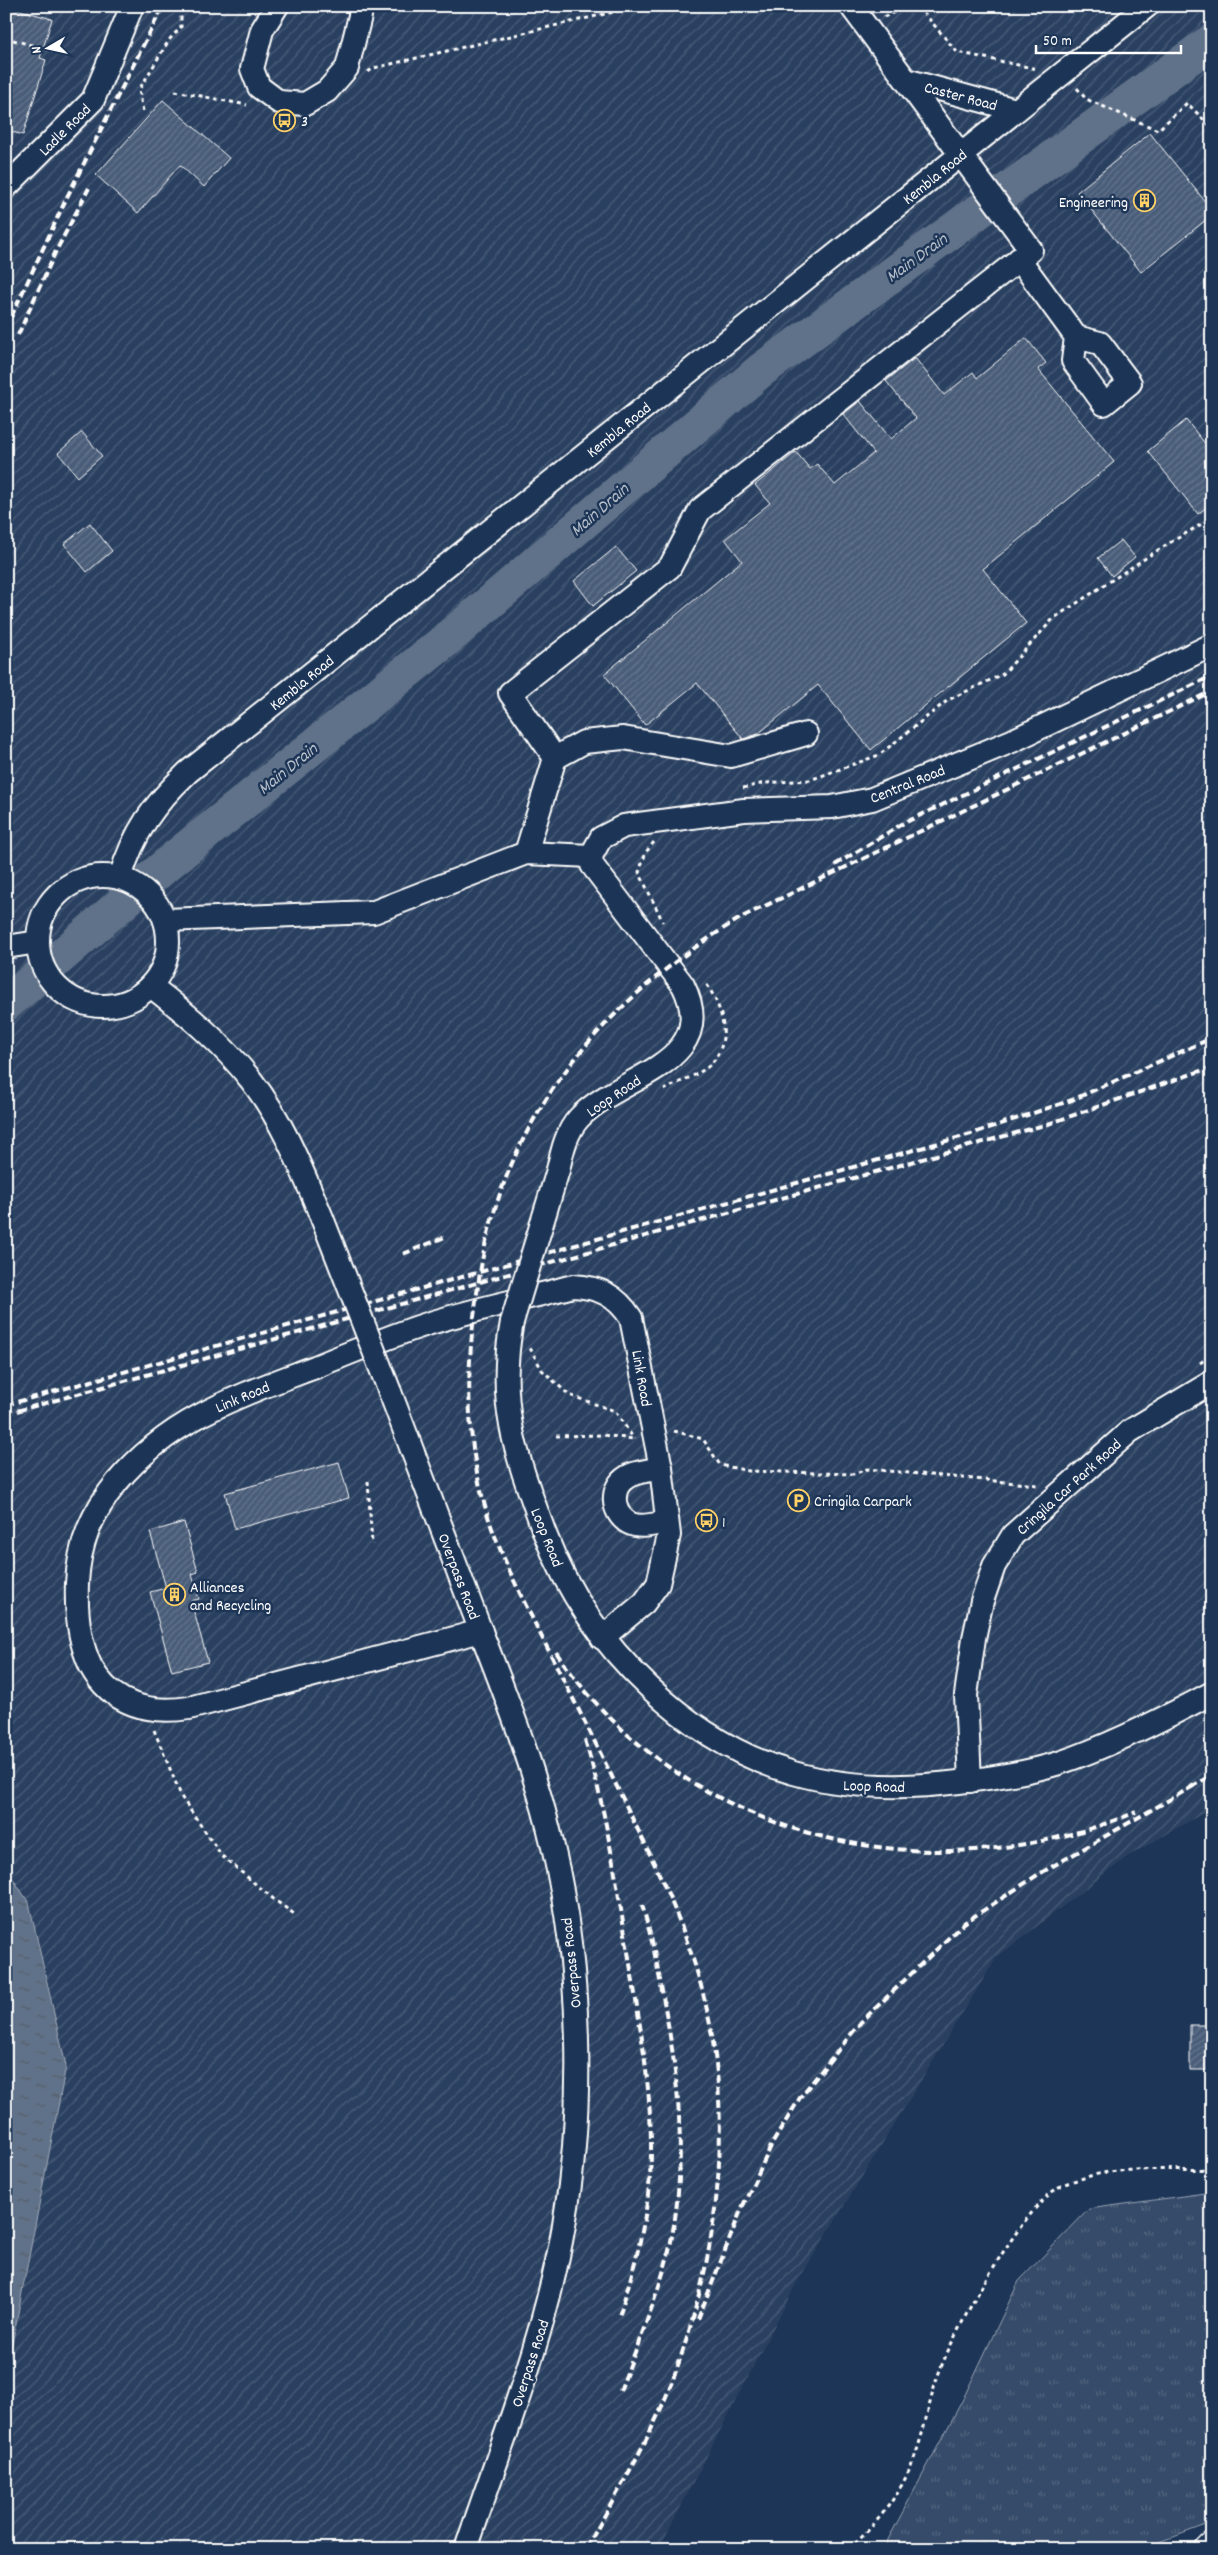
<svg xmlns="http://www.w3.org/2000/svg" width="1218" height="2555" viewBox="0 0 1218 2555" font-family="Dekko,sans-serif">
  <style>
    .industrial { fill: url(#industrial-furrows) }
    .grass { fill: url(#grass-tufts); stroke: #9aa5b4 }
    .water { fill: url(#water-ripples); stroke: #a0aab8 }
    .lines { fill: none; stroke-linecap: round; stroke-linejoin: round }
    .river { stroke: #617289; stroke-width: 35 }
    .building { fill: url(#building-hatch); stroke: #fff }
    .minor-casing { stroke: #fff; stroke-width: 26 }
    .major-casing { stroke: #fff; stroke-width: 31 }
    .path { stroke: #fff; stroke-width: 3; stroke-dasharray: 4 4; stroke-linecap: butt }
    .minor { stroke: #1d3557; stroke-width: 22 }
    .major { stroke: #1d3557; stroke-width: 28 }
    .rail { stroke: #fff; stroke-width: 4; stroke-dasharray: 8 4; stroke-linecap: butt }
    .minor-bridge-casing { stroke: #fff; stroke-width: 26; stroke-linecap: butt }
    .minor-bridge { stroke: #1d3557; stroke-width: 22 }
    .labels { text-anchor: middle; stroke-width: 5; stroke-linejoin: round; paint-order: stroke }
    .street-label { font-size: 16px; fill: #fff; stroke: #1d3557 }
    .poi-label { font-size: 16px; fill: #fff; stroke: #1d3557; text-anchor: start }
    .water-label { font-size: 18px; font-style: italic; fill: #b8c0ca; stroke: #1d3557 }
  </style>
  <defs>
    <pattern id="industrial-furrows" width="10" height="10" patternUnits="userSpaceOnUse" patternTransform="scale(1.25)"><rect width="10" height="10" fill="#2a4161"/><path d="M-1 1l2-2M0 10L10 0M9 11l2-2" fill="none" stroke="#4a5e79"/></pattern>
    <pattern id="grass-tufts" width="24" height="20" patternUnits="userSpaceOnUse" patternTransform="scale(1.25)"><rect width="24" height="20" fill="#364b69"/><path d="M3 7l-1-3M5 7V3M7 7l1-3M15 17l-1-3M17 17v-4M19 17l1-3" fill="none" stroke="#546680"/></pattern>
    <pattern id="water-ripples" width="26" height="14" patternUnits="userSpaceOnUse" patternTransform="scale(1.25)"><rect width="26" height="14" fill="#617289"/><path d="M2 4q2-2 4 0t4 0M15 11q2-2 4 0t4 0" fill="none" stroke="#555d67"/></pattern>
    <pattern id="building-hatch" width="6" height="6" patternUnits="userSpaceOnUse" patternTransform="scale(1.25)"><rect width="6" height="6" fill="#4a5d79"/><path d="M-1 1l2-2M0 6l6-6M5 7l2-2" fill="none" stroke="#65758d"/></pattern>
  </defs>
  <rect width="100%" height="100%" fill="#1d3557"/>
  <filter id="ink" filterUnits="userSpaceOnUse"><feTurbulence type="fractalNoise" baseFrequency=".02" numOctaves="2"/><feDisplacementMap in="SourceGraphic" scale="10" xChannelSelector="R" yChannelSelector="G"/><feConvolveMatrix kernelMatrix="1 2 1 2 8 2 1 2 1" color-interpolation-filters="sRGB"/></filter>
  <g filter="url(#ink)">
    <polygon class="industrial" points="6,6 1212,6 1212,1808 1127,1857 997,1957 796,2284 659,2549 6,2549"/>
    <polygon class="grass" points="1212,2192 1212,2514 1203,2526 1141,2549 883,2549 962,2401 1019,2281 1089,2209"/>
    <polygon class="water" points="6,1868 29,1903 66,2066 6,2375"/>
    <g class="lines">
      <polyline class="river" points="6,1004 172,860 446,640 760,371 1212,41"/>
    </g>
    <g class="building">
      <polygon points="6,6 52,19 40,58 46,60 23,135 6,130"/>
      <polygon points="163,100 229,158 204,187 180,165 138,213 96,175"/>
      <polygon points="1150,133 1212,210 1212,215 1141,272 1077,192"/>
      <polygon points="1026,338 1046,363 1038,369 1114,462 983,569 1026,623 871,750 818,685 758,734 743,739 697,683 645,725 604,674 742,561 725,539 770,503 755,485 796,452 810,469 817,464 835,485 874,453 843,414 860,401 891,439 916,418 886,381 915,358 944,395 973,372 977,378"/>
      <polygon points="1186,420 1212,452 1212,503 1198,514 1148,451"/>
      <polygon points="82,432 102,456 78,477 58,453"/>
      <polygon points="90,523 112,551 87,572 64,544"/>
      <polygon points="1121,540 1135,557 1112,576 1098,558"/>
      <polygon points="616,547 636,571 593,606 574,581"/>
      <polygon points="339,1462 349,1498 235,1529 225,1493"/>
      <polygon points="184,1522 198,1572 192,1574 199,1599 191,1601 208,1662 172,1671 150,1592 166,1588 150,1532"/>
      <polygon points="1190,2025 1208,2025 1207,2070 1190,2070"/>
    </g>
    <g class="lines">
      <defs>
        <g id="minor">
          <polyline points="277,6 262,30 252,69 259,87 279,102 305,104 327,91 347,68 360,16 360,6"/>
          <polyline points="906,80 1016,110"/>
          <polyline points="6,187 93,100 132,6"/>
          <polyline points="1019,259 1076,337 1100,343 1130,383 1104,404 1073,361 1076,337"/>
          <polyline points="555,758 584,742 623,738 731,756 806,734"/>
          <polyline points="526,853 555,758 510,693 670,567 700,510 1031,250 851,6"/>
          <circle cx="103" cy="941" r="65"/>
          <path d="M120 878C134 832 153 805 188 772L1147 6"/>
          <polyline points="165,920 374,912 526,853 591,856"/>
          <polyline points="6,947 38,942"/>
          <path d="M151 986C187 1014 223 1044 251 1080 283 1121 302 1170 322 1218"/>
          <path d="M558 1170C562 1152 566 1132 579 1118 619 1075 722 1064 683 985L592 865 591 856 601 838 624 826 744 810 832 807 872 799 1012 741 1212 645"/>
          <path d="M512 1322C496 1406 517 1457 545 1534 568 1594 604 1645 650 1688 741 1774 838 1797 959 1782 992 1778 1027 1773 1059 1763 1108 1747 1167 1717 1212 1693"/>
          <path d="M390 1392C420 1471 450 1550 480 1629 508 1701 536 1772 553 1847 581 1967 585 2103 564 2225 545 2337 502 2442 466 2549"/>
          <path d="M661 1468C650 1471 636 1471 627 1477 610 1487 611 1513 629 1523 640 1529 655 1524 667 1522"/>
          <path d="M481 1631 189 1708C149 1714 112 1705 91 1667 79 1642 76 1610 77 1583 79 1543 92 1513 117 1482 171 1418 239 1396 315 1367 349 1353 383 1339 418 1327 468 1310 522 1300 573 1286 599 1287 616 1295 631 1318L661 1468 669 1535 658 1584 644 1603 602 1638"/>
          <polyline points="970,1781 966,1695 974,1638 982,1601 994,1566 1013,1535 1130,1431 1212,1382"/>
        </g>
        <polyline id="major" points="1209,2549 1212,2546"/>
      </defs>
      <use href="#minor" class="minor-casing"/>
      <use href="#major" class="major-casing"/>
      <g class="path">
        <polyline points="657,6 832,8"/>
        <polyline points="918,6 957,52 1037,69"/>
        <polyline points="884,17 908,6"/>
        <polyline points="13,40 68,55"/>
        <polyline points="368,72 374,68 639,6"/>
        <polyline points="1077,88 1086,99 1158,130 1187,103 1212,128"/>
        <polyline points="175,91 247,105"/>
        <polyline points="143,111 139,90 169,40 181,27 181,6"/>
        <polyline points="743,788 765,783 810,780 879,755 948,700 1003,674 1054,618 1161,548 1212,518"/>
        <polyline points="654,842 646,852 639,872 663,922"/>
        <path d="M664 1090C676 1083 703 1073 711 1064 733 1040 722 1006 705 982"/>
        <polyline points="530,1348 542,1370 569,1395 615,1411 634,1439"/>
        <polyline points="1200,1363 1212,1355"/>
        <polyline points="674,1431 703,1439 720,1465 749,1471 853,1474 867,1469 1037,1485"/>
        <polyline points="556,1436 603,1435 633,1439"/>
        <polyline points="368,1481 372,1545"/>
        <polyline points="154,1730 182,1798 222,1856 276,1901 297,1916"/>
        <path d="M849 2549C876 2525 900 2495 913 2461 925 2431 929 2399 940 2370 956 2327 1019 2214 1056 2189 1064 2183 1077 2180 1087 2177 1118 2166 1177 2171 1212 2169"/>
      </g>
      <use href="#minor" class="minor"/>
      <use href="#major" class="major"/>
      <g class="rail">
        <polyline points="6,328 67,197 163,6"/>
        <polyline points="18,335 55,253 89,188"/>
        <polyline points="835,865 902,824 1212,676"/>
        <polyline points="403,1254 445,1237"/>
        <polyline points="6,1405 971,1134 1072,1100 1212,1038"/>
        <polyline points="6,1414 1048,1124 1212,1067"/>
        <path d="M556 1652C683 1841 930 1898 1136 1812"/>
        <path d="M585 1740C605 1806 615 1873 626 1940 637 2007 650 2075 651 2142 652 2202 637 2261 619 2316"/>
        <polyline points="1191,1787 1212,1775"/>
        <polyline points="698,2319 741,2210 772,2144 801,2096 861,2022 964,1923 1039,1874 1197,1784"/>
        <path d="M620 2391C637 2346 656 2301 668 2255 688 2170 680 2086 664 2002 658 1969 652 1937 642 1905"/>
        <path d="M586 2549C616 2494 651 2438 673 2379 714 2268 732 2147 711 2030 698 1957 669 1892 636 1826 611 1774 585 1722 559 1671 536 1625 511 1579 493 1531 469 1465 465 1394 473 1325 477 1292 481 1258 490 1226 528 1087 621 990 742 917L1212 691"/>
      </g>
      <defs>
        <g id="minor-bridge">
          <polyline points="322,1218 390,1392"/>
          <polyline points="512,1322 558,1170"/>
        </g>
      </defs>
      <use href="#minor-bridge" class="minor-bridge-casing"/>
      <use href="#minor-bridge" class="minor-bridge"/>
    </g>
  </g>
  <defs>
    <symbol id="bus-ring" viewBox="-11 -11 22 22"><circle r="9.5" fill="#1d3557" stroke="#ffd166" stroke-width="1.5"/><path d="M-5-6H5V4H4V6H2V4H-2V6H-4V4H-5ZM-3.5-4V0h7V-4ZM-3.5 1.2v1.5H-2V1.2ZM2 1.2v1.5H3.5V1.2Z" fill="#ffd166"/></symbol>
    <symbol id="building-ring" viewBox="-11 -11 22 22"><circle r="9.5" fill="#1d3557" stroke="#ffd166" stroke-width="1.5"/><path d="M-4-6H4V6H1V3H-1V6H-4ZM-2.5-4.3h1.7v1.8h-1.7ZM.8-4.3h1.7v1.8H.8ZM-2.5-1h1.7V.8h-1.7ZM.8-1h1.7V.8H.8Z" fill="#ffd166"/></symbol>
    <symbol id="parking-ring" viewBox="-11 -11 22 22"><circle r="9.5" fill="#1d3557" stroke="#ffd166" stroke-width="1.5"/><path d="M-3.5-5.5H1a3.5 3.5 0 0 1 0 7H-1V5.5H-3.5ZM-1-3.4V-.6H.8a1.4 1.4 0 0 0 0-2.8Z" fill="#ffd166"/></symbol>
  </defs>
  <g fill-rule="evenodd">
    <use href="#bus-ring" x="272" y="108" width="25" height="25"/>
    <use href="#building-ring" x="1132" y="188" width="25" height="25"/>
    <use href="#parking-ring" x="786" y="1488" width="25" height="25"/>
    <use href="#bus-ring" x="694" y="1508" width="25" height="25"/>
    <use href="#building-ring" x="162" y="1582" width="25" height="25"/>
  </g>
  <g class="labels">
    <g class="street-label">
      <text transform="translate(961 95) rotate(15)" y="6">Caster Road</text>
      <text transform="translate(64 129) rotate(-45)" y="6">Ladle Road</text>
      <text transform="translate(934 176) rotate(-39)" y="6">Kembla Road</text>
      <text transform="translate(618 429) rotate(-39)" y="6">Kembla Road</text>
      <text transform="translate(301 682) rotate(-39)" y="6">Kembla Road</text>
      <text transform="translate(907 783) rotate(-22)" y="6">Central Road</text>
      <text transform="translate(613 1095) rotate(-34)" y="6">Loop Road</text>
      <text transform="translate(643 1378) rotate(80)" y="6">Link Road</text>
      <text transform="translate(242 1396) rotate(-23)" y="6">Link Road</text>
      <text transform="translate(1068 1486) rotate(-42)" y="6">Cringila Car Park Road</text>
      <text transform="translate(548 1537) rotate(68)" y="6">Loop Road</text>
      <text transform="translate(460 1576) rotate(69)" y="6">Overpass Road</text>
      <text transform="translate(874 1785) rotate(2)" y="6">Loop Road</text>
      <text transform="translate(570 1963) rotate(-96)" y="6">Overpass Road</text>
      <text transform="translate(529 2363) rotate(-72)" y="6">Overpass Road</text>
    </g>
    <g class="poi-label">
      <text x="301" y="126">3</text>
      <text x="1128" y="207" text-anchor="end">Engineering</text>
      <text x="814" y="1506">Cringila Carpark</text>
      <text x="722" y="1527">1</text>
      <text x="190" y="1592">Alliances<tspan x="190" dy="18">and Recycling</tspan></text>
    </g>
    <g class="water-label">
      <text transform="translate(916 257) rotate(-36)" y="6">Main Drain</text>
      <text transform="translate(599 509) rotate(-41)" y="6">Main Drain</text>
      <text transform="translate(287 768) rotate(-39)" y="6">Main Drain</text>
    </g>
  </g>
  <rect width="1218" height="2555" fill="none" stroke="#1d3557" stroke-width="25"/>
  <rect x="12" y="12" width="1193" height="2530" fill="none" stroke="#fff" stroke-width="2" filter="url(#ink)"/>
  <g transform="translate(48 48) rotate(261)" stroke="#1d3557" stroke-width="4" paint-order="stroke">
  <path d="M0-4L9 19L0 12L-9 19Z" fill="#ffffff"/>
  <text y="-8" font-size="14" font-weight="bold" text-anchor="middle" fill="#ffffff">N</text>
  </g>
  <path d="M1036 45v8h145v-8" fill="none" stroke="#ffffff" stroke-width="2.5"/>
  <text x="1043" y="45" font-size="15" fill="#ffffff" stroke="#1d3557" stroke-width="4" paint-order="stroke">50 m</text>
</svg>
